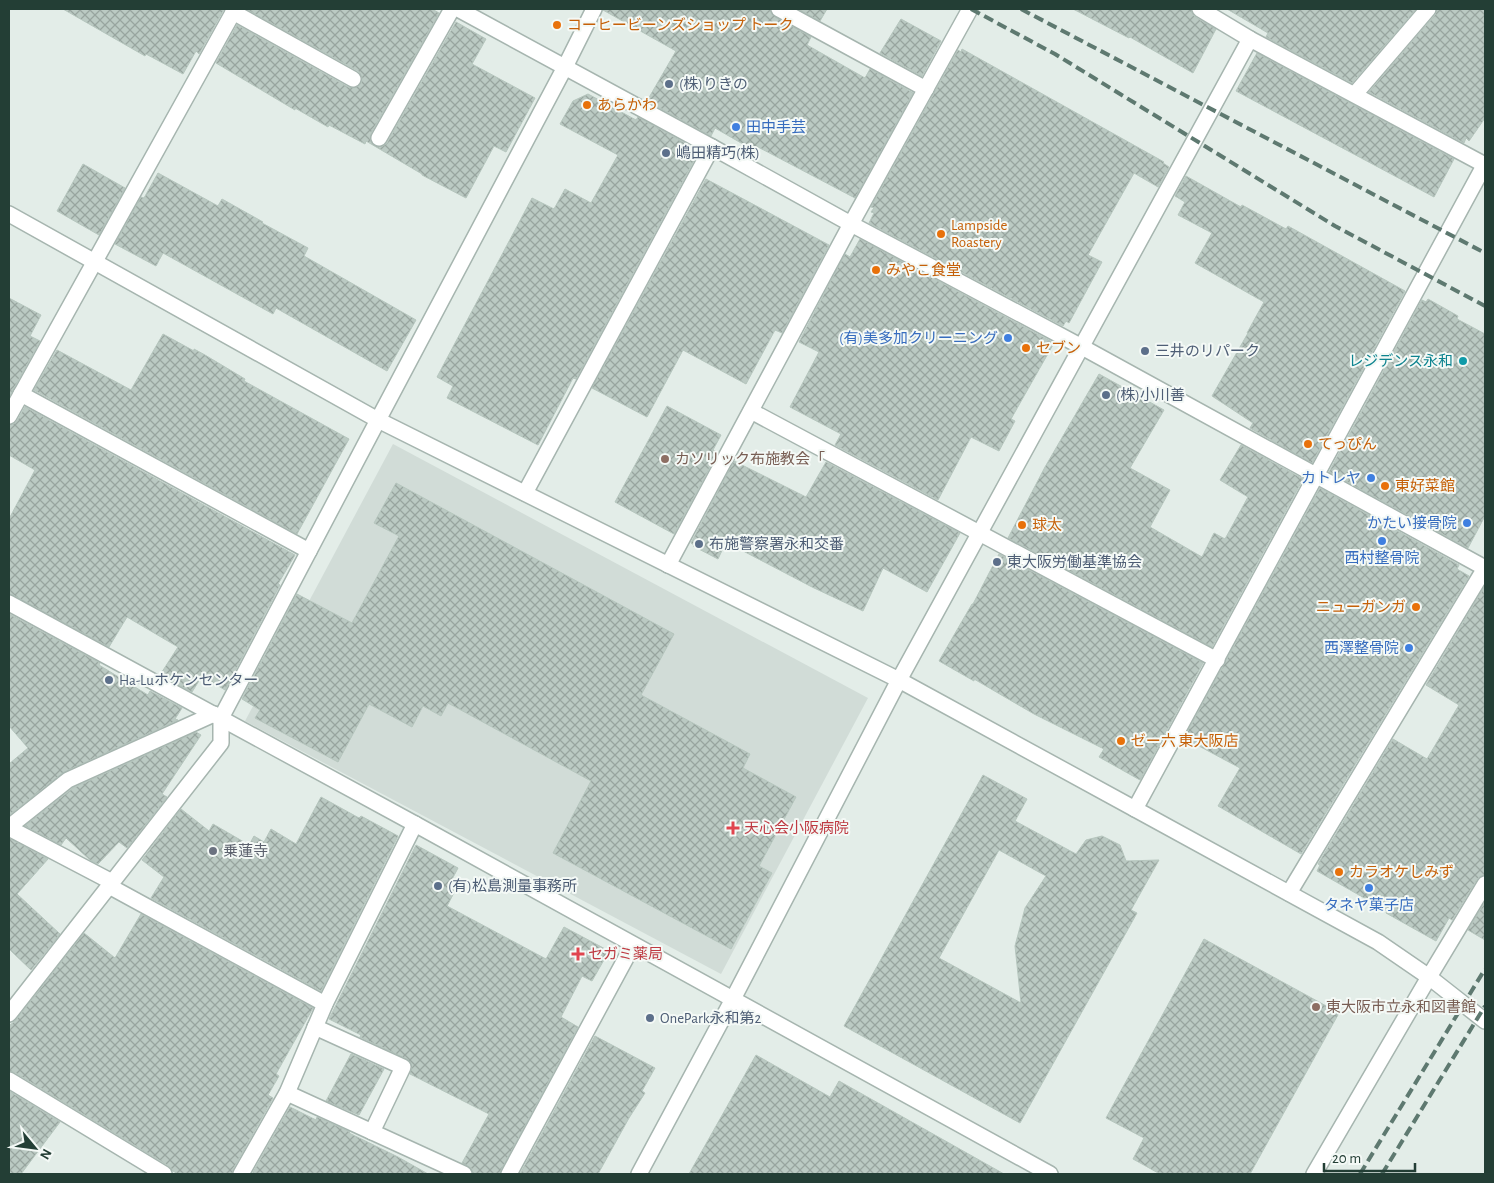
<svg xmlns="http://www.w3.org/2000/svg" width="1494" height="1183" viewBox="0 0 1494 1183" font-family="'Alegreya Sans','Noto Sans JP',sans-serif">
  <style>
    .built { fill: #d1dcd7 }
    .building { fill: url(#building-cross-hatch); stroke: #b6c6be; fill-rule: evenodd }
    .lines { fill: none; stroke-linecap: round; stroke-linejoin: round }
    .minor-casing { stroke: #a6b5af; stroke-width: 18 }
    .minor { stroke: #fff; stroke-width: 15 }
    .rail { stroke: #5e7970; stroke-width: 4; stroke-dasharray: 10 5; stroke-linecap: butt }
    .food-dot { fill: #e8710a; stroke: #f4f9f6; stroke-width: 2 }
    .service-dot { fill: #5c6f8a; stroke: #f4f9f6; stroke-width: 2 }
    .shop-dot { fill: #3f7fe0; stroke: #f4f9f6; stroke-width: 2 }
    .culture-dot { fill: #0f9aa8; stroke: #f4f9f6; stroke-width: 2 }
    .education-dot { fill: #8d6e63; stroke: #f4f9f6; stroke-width: 2 }
    .health-dot { fill: #e0444e; stroke: #f4f9f6; stroke-width: 2 }
    .worship-dot { fill: #6b7280; stroke: #f4f9f6; stroke-width: 2 }
    .labels { text-anchor: middle; stroke-width: 4; stroke-linejoin: round; paint-order: stroke }
    .food-label { font-size: 15px; fill: #c56008; stroke: #f4f9f6; text-anchor: start }
    .service-label { font-size: 15px; fill: #4e5e75; stroke: #f4f9f6; text-anchor: start }
    .shop-label { font-size: 15px; fill: #366cbe; stroke: #f4f9f6; text-anchor: end }
    .culture-label { font-size: 15px; fill: #0d838f; stroke: #f4f9f6; text-anchor: end }
    .education-label { font-size: 15px; fill: #785e54; stroke: #f4f9f6; text-anchor: start }
    .health-label { font-size: 15px; fill: #be3a42; stroke: #f4f9f6; text-anchor: start }
    .worship-label { font-size: 15px; fill: #5b616d; stroke: #f4f9f6; text-anchor: start }
  </style>
  <defs>
    <pattern id="building-cross-hatch" width="8" height="8" patternUnits="userSpaceOnUse" patternTransform="scale(1.25)"><rect width="8" height="8" fill="#bbcac3"/><path d="M0 0l8 8M0 8l8-8" fill="none" stroke="#98a59f"/></pattern>
  </defs>
  <rect width="100%" height="100%" fill="#e3ede8"/>
  <polygon class="built" points="393,444 868,698 721,974 245,721"/>
  <g class="building">
    <polygon points="63,9 224,9 199,54 196,51 183,74 146,54 145,56"/>
    <polygon points="246,9 432,9 439,13 371,133 370,138 371,142 375,146 383,146 387,143 456,22 486,39 472,64 535,98 506,152 494,146 466,198 422,175 422,174 366,141 365,144 329,125 328,127 295,108 295,110 216,63 237,25 348,87 354,88 361,84 362,78 361,74 358,71"/>
    <polygon points="603,9 770,9 771,13 775,17 811,37 807,45 865,78 870,69 913,93 855,198 758,147 755,151 715,128 711,136 647,101 676,51 603,10"/>
    <polygon points="798,9 827,9 820,21"/>
    <polygon points="1073,9 1191,9 1192,13 1195,17 1216,29 1193,73 1130,37 1129,38"/>
    <polygon points="1227,9 1416,9 1352,83 1266,37 1268,33"/>
    <polygon points="1437,9 1485,9 1485,118 1469,141 1466,138 1464,143 1369,92 1435,15"/>
    <polygon points="901,19 941,41 922,76 880,53"/>
    <polygon points="962,49 1164,162 1163,163 1169,167 1158,187 1134,173 1088,255 1102,262 1069,323 1066,321 1063,326 869,223 874,213 871,212 874,208 871,207 958,50 961,52"/>
    <polygon points="1257,53 1454,159 1434,197 1236,91"/>
    <polygon points="588,94 636,120 638,117 699,151 576,379 573,378 538,445 447,398 453,386 437,377 532,198 554,209 565,189 591,203 618,155 560,124 573,101"/>
    <polygon points="83,164 125,188 99,235 57,211"/>
    <polygon points="158,173 218,206 222,199 263,222 262,223 308,248 304,256 416,320 387,371 276,308 273,314 163,253 156,266 115,244 141,197 144,198"/>
    <polygon points="1186,176 1241,207 1242,205 1286,229 1288,226 1405,291 1312,463 1250,428 1253,423 1212,396 1248,333 1247,333 1264,302 1195,263 1212,233 1178,215 1185,202 1175,196"/>
    <polygon points="706,179 829,245 782,333 775,330 746,384 683,350 647,417 592,388"/>
    <polygon points="860,239 1054,343 1011,419 1015,421 999,451 971,437 938,500 835,445 841,434 790,407 819,352 799,342 845,254 850,257"/>
    <polygon points="9,298 41,315 30,336 40,341 9,397"/>
    <polygon points="1428,299 1458,316 1457,319 1485,334 1485,516 1468,548 1329,472 1422,300 1426,302"/>
    <polygon points="163,334 194,351 194,349 205,355 245,379 244,381 349,439 297,534 34,390 57,350 131,390"/>
    <polygon points="1099,374 1164,410 1130,468 1170,490 1150,527 1202,557 1214,533 1225,539 1248,497 1220,480 1241,445 1303,479 1212,647 1008,538 1045,467"/>
    <polygon points="667,406 721,435 713,450 718,452 674,534 615,502"/>
    <polygon points="25,407 295,555 278,584 280,585 225,690 202,676 192,692 160,675 178,647 127,617 109,647 13,595 9,594 9,519 35,470 9,455 9,425 13,424 17,421"/>
    <polygon points="734,461 806,497 826,462 960,533 927,592 883,568 863,611 812,587 726,542 718,559 693,546 694,545 691,543"/>
    <polygon points="396,483 674,634 641,695 750,754 743,768 796,797 759,866 772,873 731,949 553,853 591,781 448,703 441,716 423,706 412,727 369,704 338,762 255,718 260,710 242,699 297,594 352,623 399,536 374,523"/>
    <polygon points="1320,488 1459,565 1457,569 1469,576 1301,854 1218,806 1240,768 1184,738"/>
    <polygon points="999,554 1203,663 1140,780 1099,757 1104,749 1034,714 974,679 974,681 939,661 972,604 973,604"/>
    <polygon points="1485,586 1485,875 1481,876 1477,879 1452,920 1449,918 1436,941 1386,913 1387,911 1317,871 1320,865 1318,864 1393,739 1427,759 1459,705 1426,685"/>
    <polygon points="9,614 100,663 99,665 148,695 150,691 182,708 175,719 178,720 64,772 9,815 9,764 28,748 9,726"/>
    <polygon points="196,732 201,735 162,794 167,797 127,848 119,842 98,864 90,860 66,838 61,845 25,826 73,788"/>
    <path d="M983 775 1027 799 1015 821 1076 854 1086 840 1102 836 1120 845 1126 861 1159 860 1131 910 1137 913 1020 1123 844 1026ZM999 850 1046 876 1025 908 1015 946 1021 1003 939 958Z"/>
    <polygon points="321,797 359,818 361,816 398,836 321,991 151,898 164,877 142,860 181,809 209,831 213,824 249,845 254,836 264,842 271,829 296,844"/>
    <polygon points="9,838 48,859 17,894 60,934 31,970 9,949"/>
    <polygon points="416,845 458,868 449,885 456,889 447,906 546,959 564,927 609,951 592,981 582,976 561,1017 578,1027 501,1170 500,1174 473,1174 471,1168 462,1163 489,1114 410,1074 412,1066 407,1059 360,1037 361,1035 329,1019"/>
    <polygon points="1485,902 1485,940 1468,930"/>
    <polygon points="141,914 313,1008 276,1074 279,1076 268,1095 273,1098 233,1169 232,1174 178,1174 173,1171 169,1166 14,1072 9,1071 9,1026 16,1020 84,933 115,958"/>
    <polygon points="1204,939 1339,1013 1250,1174 1160,1174 1133,1159 1144,1138 1106,1118"/>
    <polygon points="595,1036 655,1068 642,1091 645,1093 629,1118 598,1174 520,1174"/>
    <polygon points="351,1054 384,1069 359,1115 326,1101"/>
    <polygon points="756,1055 830,1097 839,1081 1004,1174 689,1174"/>
    <polygon points="9,1091 60,1122 21,1174 9,1174"/>
    <polygon points="290,1107 316,1120 317,1117 350,1132 349,1133 398,1157 428,1174 252,1174"/>
  </g>
  <g class="lines">
    <defs>
      <g id="minor">
        <polyline points="458,9 712,147 851,224 1082,347 1485,568"/>
        <polyline points="779,9 926,89"/>
        <polyline points="1200,9 1250,39 1485,165"/>
        <polyline points="233,12 353,79"/>
        <polyline points="1355,94 1428,9"/>
        <polyline points="379,138 452,9"/>
        <polyline points="9,214 378,420 899,680 1135,809 1378,942 1429,977 1485,1021"/>
        <polyline points="21,394 309,551"/>
        <polyline points="751,411 1217,660"/>
        <polyline points="9,416 235,9"/>
        <polyline points="525,493 712,147"/>
        <polyline points="668,565 851,224 970,9"/>
        <polyline points="9,603 415,824 1050,1174"/>
        <polyline points="1135,809 1485,164"/>
        <polyline points="9,827 68,780 214,714"/>
        <polyline points="9,828 112,882"/>
        <polyline points="109,886 325,1004"/>
        <polyline points="1289,893 1485,568"/>
        <polyline points="9,1014 221,743 221,718 378,420 565,67 594,9"/>
        <polyline points="315,1027 403,1067 372,1132"/>
        <polyline points="9,1080 164,1174"/>
        <polyline points="287,1093 464,1174"/>
        <polyline points="241,1174 287,1093 325,1004 415,824"/>
        <polyline points="509,1174 633,945"/>
        <polyline points="639,1174 733,999 899,680 1250,39"/>
        <polyline points="1314,1174 1429,977 1485,884"/>
      </g>
    </defs>
    <use href="#minor" class="minor-casing"/>
    <use href="#minor" class="minor"/>
    <g class="rail">
      <polyline points="971,9 1055,54 1335,226 1485,306"/>
      <polyline points="1021,9 1485,253"/>
      <polyline points="1360,1174 1485,969"/>
      <polyline points="1382,1174 1485,1006"/>
    </g>
  </g>
  <g class="food-dot">
    <circle cx="557" cy="25" r="5"/>
    <circle cx="587" cy="105" r="5"/>
    <circle cx="941" cy="234" r="5"/>
    <circle cx="876" cy="270" r="5"/>
    <circle cx="1026" cy="348" r="5"/>
    <circle cx="1308" cy="444" r="5"/>
    <circle cx="1385" cy="486" r="5"/>
    <circle cx="1022" cy="525" r="5"/>
    <circle cx="1416" cy="607" r="5"/>
    <circle cx="1121" cy="741" r="5"/>
    <circle cx="1339" cy="872" r="5"/>
  </g>
  <g class="service-dot">
    <circle cx="669" cy="84" r="5"/>
    <circle cx="666" cy="153" r="5"/>
    <circle cx="1145" cy="351" r="5"/>
    <circle cx="1106" cy="395" r="5"/>
    <circle cx="699" cy="544" r="5"/>
    <circle cx="997" cy="562" r="5"/>
    <circle cx="109" cy="680" r="5"/>
    <circle cx="438" cy="886" r="5"/>
    <circle cx="650" cy="1018" r="5"/>
  </g>
  <g class="shop-dot">
    <circle cx="736" cy="127" r="5"/>
    <circle cx="1008" cy="338" r="5"/>
    <circle cx="1371" cy="478" r="5"/>
    <circle cx="1467" cy="523" r="5"/>
    <circle cx="1382" cy="541" r="5"/>
    <circle cx="1409" cy="648" r="5"/>
    <circle cx="1369" cy="888" r="5"/>
  </g>
  <circle class="culture-dot" cx="1463" cy="361" r="5"/>
  <g class="education-dot">
    <circle cx="665" cy="459" r="5"/>
    <circle cx="1316" cy="1007" r="5"/>
  </g>
  <g class="health-dot">
    <path d="M730.5 820.5h5v5h5v5h-5v5h-5v-5h-5v-5h5z"/>
    <path d="M575.5 946.5h5v5h5v5h-5v5h-5v-5h-5v-5h5z"/>
  </g>
  <circle class="worship-dot" cx="213" cy="851" r="5"/>
  <g class="labels">
    <g class="food-label">
      <text x="567" y="30">コーヒービーンズショップ トーク</text>
      <text x="597" y="110">あらかわ</text>
      <text x="951" y="230">Lampside<tspan x="951" dy="17">Roastery</tspan></text>
      <text x="886" y="275">みやこ食堂</text>
      <text x="1036" y="353">セブン</text>
      <text x="1318" y="449">てっぴん</text>
      <text x="1395" y="491">東好菜館</text>
      <text x="1032" y="530">球太</text>
      <text x="1406" y="612" text-anchor="end">ニューガンガ</text>
      <text x="1131" y="746">ゼー六 東大阪店</text>
      <text x="1349" y="877">カラオケしみず</text>
    </g>
    <g class="service-label">
      <text x="679" y="89">(株)りきの</text>
      <text x="676" y="158">嶋田精巧(株)</text>
      <text x="1155" y="356">三井のリパーク</text>
      <text x="1116" y="400">(株)小川善</text>
      <text x="709" y="549">布施警察署永和交番</text>
      <text x="1007" y="567">東大阪労働基準協会</text>
      <text x="119" y="685">Ha-Luホケンセンター</text>
      <text x="448" y="891">(有)松島測量事務所</text>
      <text x="660" y="1023">OnePark永和第2</text>
    </g>
    <g class="shop-label">
      <text x="746" y="132" text-anchor="start">田中手芸</text>
      <text x="998" y="343">(有)美多加クリーニング</text>
      <text x="1361" y="483">カトレヤ</text>
      <text x="1457" y="528">かたい接骨院</text>
      <text x="1382" y="563" text-anchor="middle">西村整骨院</text>
      <text x="1399" y="653">西澤整骨院</text>
      <text x="1369" y="910" text-anchor="middle">タネヤ菓子店</text>
    </g>
    <g class="culture-label">
      <text x="1453" y="366">レジデンス永和</text>
    </g>
    <g class="education-label">
      <text x="675" y="464">カソリック布施教会「</text>
      <text x="1326" y="1012">東大阪市立永和図書館</text>
    </g>
    <g class="health-label">
      <text x="744" y="833">天心会小阪病院</text>
      <text x="588" y="959">セガミ薬局</text>
    </g>
    <g class="worship-label">
      <text x="223" y="856">乗蓮寺</text>
    </g>
  </g>
  <rect width="1494" height="1183" fill="none" stroke="#233e35" stroke-width="20"/>
  <g transform="translate(35 1148) rotate(119)" stroke="#f4f9f6" stroke-width="4" paint-order="stroke">
  <path d="M0-4L9 19L0 12L-9 19Z" fill="#233e35"/>
  <text y="-8" font-size="14" font-weight="bold" text-anchor="middle" fill="#233e35">N</text>
  </g>
  <path d="M1324 1163v8h91v-8" fill="none" stroke="#233e35" stroke-width="2.5"/>
  <text x="1332" y="1163" font-size="15" fill="#233e35" stroke="#f4f9f6" stroke-width="4" paint-order="stroke">20 m</text>
</svg>
